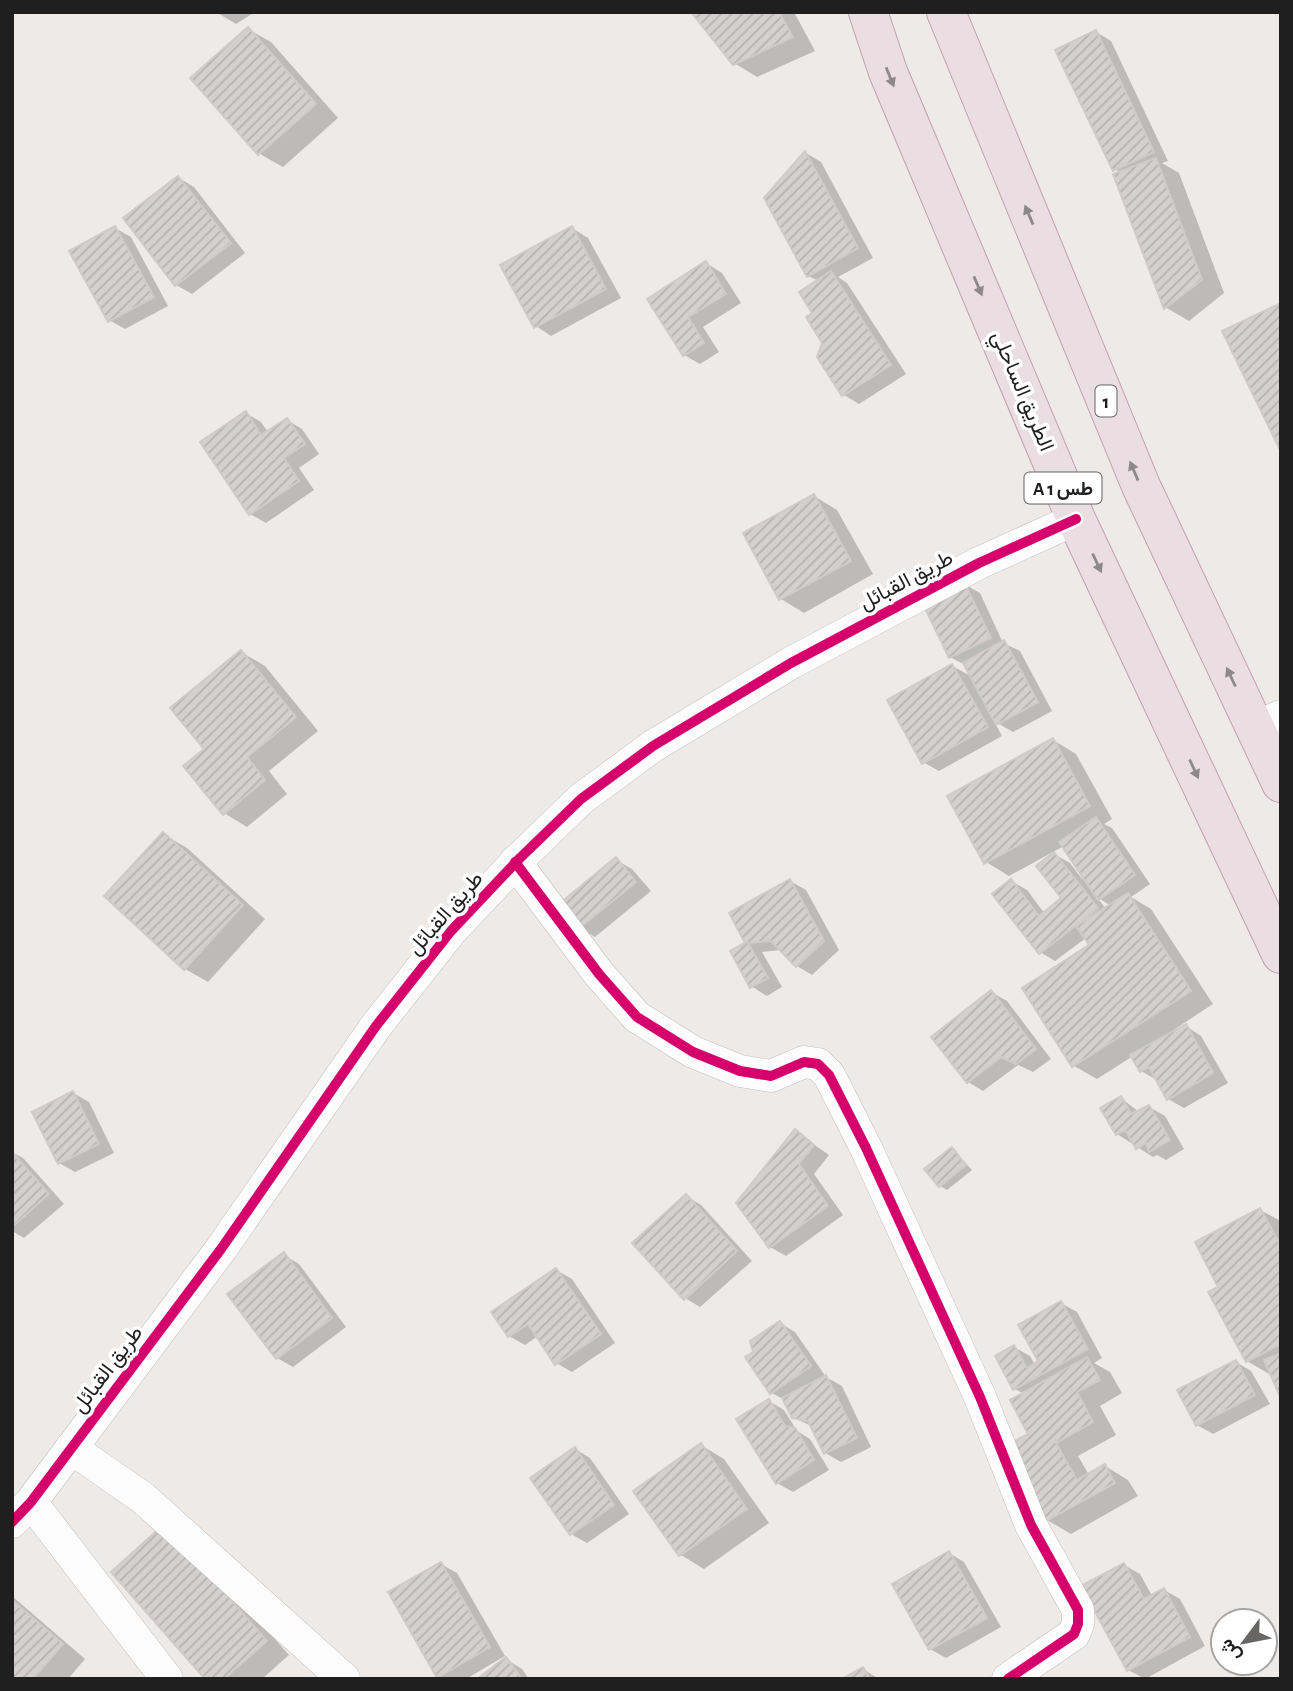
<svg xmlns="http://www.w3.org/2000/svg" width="1293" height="1691" viewBox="0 0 1293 1691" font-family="'Alegreya Sans',Vazirmatn,sans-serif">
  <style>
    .shadow { fill: #0003; fill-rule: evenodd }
    .building { fill: url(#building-hatch); stroke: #d0cbc9; stroke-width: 2 }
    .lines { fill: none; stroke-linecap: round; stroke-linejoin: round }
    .street-casing { stroke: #c3c1c0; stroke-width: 33 }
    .highway-casing { stroke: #c49db2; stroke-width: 40 }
    .street { stroke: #fcfcfc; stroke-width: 32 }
    .highway { stroke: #eadee3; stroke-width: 38 }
    .cycleway-casing { stroke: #fff; stroke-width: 15 }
    .cycleway { stroke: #d6006c; stroke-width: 10 }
    .oneway { fill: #8f888b }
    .labels { text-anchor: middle; stroke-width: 7; stroke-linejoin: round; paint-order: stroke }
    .shield { fill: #fff; stroke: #626262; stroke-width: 2 }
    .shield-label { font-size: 19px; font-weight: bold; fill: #1f1f1f }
    .street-label { font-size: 21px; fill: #1f1f1f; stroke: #fff }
  </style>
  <defs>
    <pattern id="building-hatch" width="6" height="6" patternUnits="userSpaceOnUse" patternTransform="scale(1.75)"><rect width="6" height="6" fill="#d4d0cf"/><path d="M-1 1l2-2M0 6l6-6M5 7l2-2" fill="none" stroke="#b6b2b1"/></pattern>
  </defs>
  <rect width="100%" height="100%" fill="#edeae8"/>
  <g class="shadow">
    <polygon points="216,12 255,12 236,24"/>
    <polygon points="693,12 794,12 815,51 757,77 734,63"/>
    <polygon points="248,29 271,42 338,118 283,167 260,154 192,78"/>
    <polygon points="1096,32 1111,41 1168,161 1162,163 1179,173 1224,293 1189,321 1165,307 1121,173 1115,169"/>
    <polygon points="806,153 821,162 873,258 838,277 847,283 906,374 859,404 844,395 815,314 819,281 808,276"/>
    <polygon points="179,178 194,187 245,253 192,294 176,285"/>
    <polygon points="115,228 131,237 168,306 125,329 109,320"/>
    <polygon points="572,228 588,238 621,298 551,336 536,326"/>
    <polygon points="706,263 722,273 741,303 703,327 719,352 700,364 684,355 649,299"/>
    <polygon points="246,413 261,422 268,432 287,420 302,429 319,454 299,468 314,490 266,523 250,514"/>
    <polygon points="814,496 837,510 873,574 804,613 781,599"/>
    <polygon points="964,584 980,593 1003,643 1020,651 1052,711 1013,732 994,721 1002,736 939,771 923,762 952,666 973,677 967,666 950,657"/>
    <polygon points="241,652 265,666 318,731 269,771 287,794 247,827 224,813 206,749"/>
    <path d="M1053 740 1076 754 1112 819 1104 824 1112 828 1150 884 1131 897 1151 909 1213 1004 1175 1029 1176 1032 1186 1026 1201 1036 1228 1083 1184 1108 1168 1099 1157 1080 1141 1071 1133 1056 1097 1079 1074 1066 1091 945 1086 938 1055 961 1040 952 1011 881 1027 890 1045 914 1064 899 1054 854 1070 863 1082 879 1084 877 1064 846 1009 876 986 862ZM1097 897 1111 906 1106 909Z"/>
    <polygon points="163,834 187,848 265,919 208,982 185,969"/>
    <polygon points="616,860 632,869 651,891 595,937 579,928"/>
    <polygon points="790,881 806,890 839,950 812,975 797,966 781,950 762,952 782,987 767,996 751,986 748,943"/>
    <polygon points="991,992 1007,1001 1051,1059 1033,1072 1018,1065 983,1091 968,1082"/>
    <polygon points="73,1093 89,1102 114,1153 75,1172 59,1163"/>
    <polygon points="1121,1098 1139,1112 1149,1107 1165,1116 1184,1149 1166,1160 1157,1155 1153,1157 1117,1134"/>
    <polygon points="796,1132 829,1155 814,1174 843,1215 786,1256 770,1247"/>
    <polygon points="952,1149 972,1170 947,1190 940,1186"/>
    <polygon points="12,1152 23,1158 64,1204 24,1238 12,1231"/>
    <polygon points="686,1196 701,1205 752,1261 700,1307 685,1298"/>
    <polygon points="1260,1210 1281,1221 1281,1395 1271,1375 1247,1361 1221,1287"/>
    <polygon points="284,1255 299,1264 346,1327 293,1367 277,1358"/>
    <polygon points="556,1270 572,1279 615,1343 572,1372 556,1363 538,1336 525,1345 509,1336"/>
    <polygon points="1061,1303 1077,1312 1102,1358 1094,1363 1110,1372 1122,1393 1100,1406 1116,1435 1078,1456 1089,1475 1105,1466 1128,1480 1138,1496 1071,1534 1047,1520 1007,1448 1031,1435 1024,1394 1015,1389 1014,1347 1030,1356 1035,1365 1040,1362"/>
    <polygon points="780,1323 795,1332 826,1377 842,1386 871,1447 841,1462 825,1453 813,1427 793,1417 786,1401 772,1393 747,1358"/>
    <polygon points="1236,1362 1251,1371 1270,1404 1213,1434 1197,1425"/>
    <polygon points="769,1401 784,1410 797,1431 810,1439 829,1470 793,1492 777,1483"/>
    <polygon points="701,1445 724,1459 769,1523 704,1569 681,1555 636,1491"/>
    <polygon points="575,1449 590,1458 629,1514 587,1543 571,1534"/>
    <polygon points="188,1540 289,1655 262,1679 207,1679"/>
    <polygon points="949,1553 964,1562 1001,1627 946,1658 930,1649"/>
    <polygon points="441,1564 457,1573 505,1656 466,1679 438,1677"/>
    <polygon points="1124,1565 1140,1574 1152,1596 1164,1590 1180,1599 1205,1646 1145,1679 1128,1670"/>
    <polygon points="12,1596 85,1659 68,1679 12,1679"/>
    <polygon points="506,1659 522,1669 529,1679 480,1679"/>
    <polygon points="863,1669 879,1679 846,1679"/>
  </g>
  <g class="building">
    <polygon points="691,12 779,12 793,37 733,65"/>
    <polygon points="248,27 316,104 258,155 190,78"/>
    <polygon points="1096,30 1154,152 1113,171 1055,50"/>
    <polygon points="805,151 858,248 807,277 764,198"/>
    <polygon points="1156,158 1202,280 1164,309 1113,174"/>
    <polygon points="178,176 231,243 175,286 123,218"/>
    <polygon points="115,226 154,297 108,322 69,251"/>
    <polygon points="572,226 606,289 534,328 500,265"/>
    <polygon points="706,261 726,294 688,317 704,343 683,356 647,299"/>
    <polygon points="831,271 891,365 842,396 817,357 822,343 806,317 812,313 799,292"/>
    <polygon points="1281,303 1281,450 1280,450 1222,331"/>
    <polygon points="246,411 261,435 287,418 305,444 284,458 299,481 249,515 200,442"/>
    <polygon points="814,494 851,561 779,600 743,533"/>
    <polygon points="964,582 991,638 949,658 922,602"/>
    <polygon points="1004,640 1038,702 996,725 963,663"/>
    <polygon points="241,650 296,717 247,757 265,780 223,815 183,766 204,749 170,708"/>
    <polygon points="952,664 988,727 922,764 887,700"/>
    <polygon points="1053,738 1090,806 984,864 947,796"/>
    <polygon points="1096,817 1135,875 1098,900 1059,842"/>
    <polygon points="163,832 243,905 184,970 104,896"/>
    <polygon points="1054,852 1098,908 1039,954 992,894 1011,879 1039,916 1061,898 1036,866"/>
    <polygon points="616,857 636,882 578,929 558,905"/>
    <polygon points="790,879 824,941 796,967 771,941 748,943 768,978 750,988 730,951 745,943 729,913"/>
    <polygon points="1128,893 1191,991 1072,1067 1022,988 1089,945 1076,926"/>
    <polygon points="991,990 1036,1049 1016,1064 1001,1057 967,1083 931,1037"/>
    <polygon points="1186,1024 1213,1073 1167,1100 1149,1067 1140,1072 1130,1055"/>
    <polygon points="73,1091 99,1144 58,1164 32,1112"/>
    <polygon points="1121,1096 1131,1114 1149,1105 1170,1140 1149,1152 1146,1143 1136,1149 1125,1130 1116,1135 1100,1108"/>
    <polygon points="795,1129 814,1145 799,1164 828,1206 769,1248 736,1203"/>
    <polygon points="952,1147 966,1165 939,1187 924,1169"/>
    <polygon points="12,1152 49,1194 12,1227"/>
    <polygon points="686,1194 737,1251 684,1300 632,1243"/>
    <polygon points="1260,1208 1281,1246 1281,1344 1246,1362 1208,1292 1218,1287 1195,1242"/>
    <polygon points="284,1252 332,1318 276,1359 227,1294"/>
    <polygon points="556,1268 601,1334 555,1365 528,1324 508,1337 491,1312"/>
    <polygon points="1061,1301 1088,1349 1013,1390 995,1356 1014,1345 1027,1368 1038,1361 1018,1325"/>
    <polygon points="780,1321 811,1366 770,1394 745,1357 753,1352 750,1341"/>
    <polygon points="1281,1353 1281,1399 1264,1360"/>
    <polygon points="1087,1357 1100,1380 1077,1392 1093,1422 1056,1443 1077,1480 1105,1464 1115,1483 1046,1521 1004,1447 1028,1434 1010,1400"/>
    <polygon points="1236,1360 1255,1395 1196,1426 1177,1390"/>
    <polygon points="826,1375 857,1438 824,1454 808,1421 792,1418 782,1398"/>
    <polygon points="769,1399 785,1426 795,1428 814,1460 776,1484 736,1419"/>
    <polygon points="701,1443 747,1509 679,1556 633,1491"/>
    <polygon points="575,1447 614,1505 570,1535 530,1478"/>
    <polygon points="164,1524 267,1641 224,1679 205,1679 111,1572"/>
    <polygon points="949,1551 987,1618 929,1650 892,1584"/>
    <polygon points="441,1562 490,1647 437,1678 388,1592"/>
    <polygon points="1124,1563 1144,1599 1164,1588 1190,1637 1127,1671 1081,1586"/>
    <polygon points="12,1600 63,1644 33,1679 12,1679"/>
    <polygon points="506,1657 522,1679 477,1679"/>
    <polygon points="863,1667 870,1679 842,1679"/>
  </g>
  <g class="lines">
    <defs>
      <g id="street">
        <polyline points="1255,728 1281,716"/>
        <polyline points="515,862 599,974 637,1017 693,1052 740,1071 771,1076 804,1062 818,1064 829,1075 866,1148 980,1397 1031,1525 1078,1610 1078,1624 1074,1634 1008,1679"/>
        <polyline points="71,1448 143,1498 344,1679"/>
        <polyline points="31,1502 167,1679"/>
        <polyline points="12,1522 31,1502 221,1249 376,1026 451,931 520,858 581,799 653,746 791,663 979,563 1076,519"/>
      </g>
      <g id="highway">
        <polyline points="868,12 888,72 1076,519 1281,954"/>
        <polyline points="946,12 1141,486 1281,783"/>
      </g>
    </defs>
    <use href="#street" class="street-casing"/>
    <use href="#highway" class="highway-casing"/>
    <use href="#street" class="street"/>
    <use href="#highway" class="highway"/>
    <defs>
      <g id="cycleway">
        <polyline points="515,862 599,974 637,1017 693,1052 740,1071 771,1076 804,1062 818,1064 829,1075 866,1148 980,1397 1031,1525 1078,1610 1078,1624 1074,1634 1008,1679"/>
        <polyline points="12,1522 31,1502 221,1249 376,1026 451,931 520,858 581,799 653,746 791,663 979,563 1076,519"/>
      </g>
    </defs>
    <use href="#cycleway" class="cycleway-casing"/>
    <use href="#cycleway" class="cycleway"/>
  </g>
  <defs><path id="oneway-solid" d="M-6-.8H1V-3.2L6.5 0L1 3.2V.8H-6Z" transform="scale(1.75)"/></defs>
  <g class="oneway">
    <use href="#oneway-solid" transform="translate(890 77) rotate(68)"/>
    <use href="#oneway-solid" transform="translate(1029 215) rotate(-113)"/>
    <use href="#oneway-solid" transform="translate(978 286) rotate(67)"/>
    <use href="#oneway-solid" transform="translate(1134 471) rotate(-113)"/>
    <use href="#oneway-solid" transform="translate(1097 563) rotate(65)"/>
    <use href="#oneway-solid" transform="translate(1231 677) rotate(-115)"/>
    <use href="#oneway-solid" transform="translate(1194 769) rotate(65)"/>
  </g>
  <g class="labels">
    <g class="shield">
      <rect x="1095.5" y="385.5" width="21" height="31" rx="5"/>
      <rect x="1024.5" y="472.5" width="77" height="31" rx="5"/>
    </g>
    <g class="shield-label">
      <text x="1106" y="408">1</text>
      <text x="1063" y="495">A 1 طس</text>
    </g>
    <g class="street-label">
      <text transform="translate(1023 391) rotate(67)" y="7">الطريق الساحلي</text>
      <text transform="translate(906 580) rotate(-28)" y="7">طريق القبائل</text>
      <text transform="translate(445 913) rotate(-49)" y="7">طريق القبائل</text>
      <text transform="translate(107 1369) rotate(-53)" y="7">طريق القبائل</text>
    </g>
  </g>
  <rect width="1293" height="1691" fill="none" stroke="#1f1f1f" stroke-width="28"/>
  <g transform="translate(1244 1642) rotate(238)"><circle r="33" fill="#ffffff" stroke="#a5a5a5" stroke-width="2"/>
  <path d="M0-5L12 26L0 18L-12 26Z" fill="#676665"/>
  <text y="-10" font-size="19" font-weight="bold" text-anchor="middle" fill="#1f1f1f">ش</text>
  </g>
</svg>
